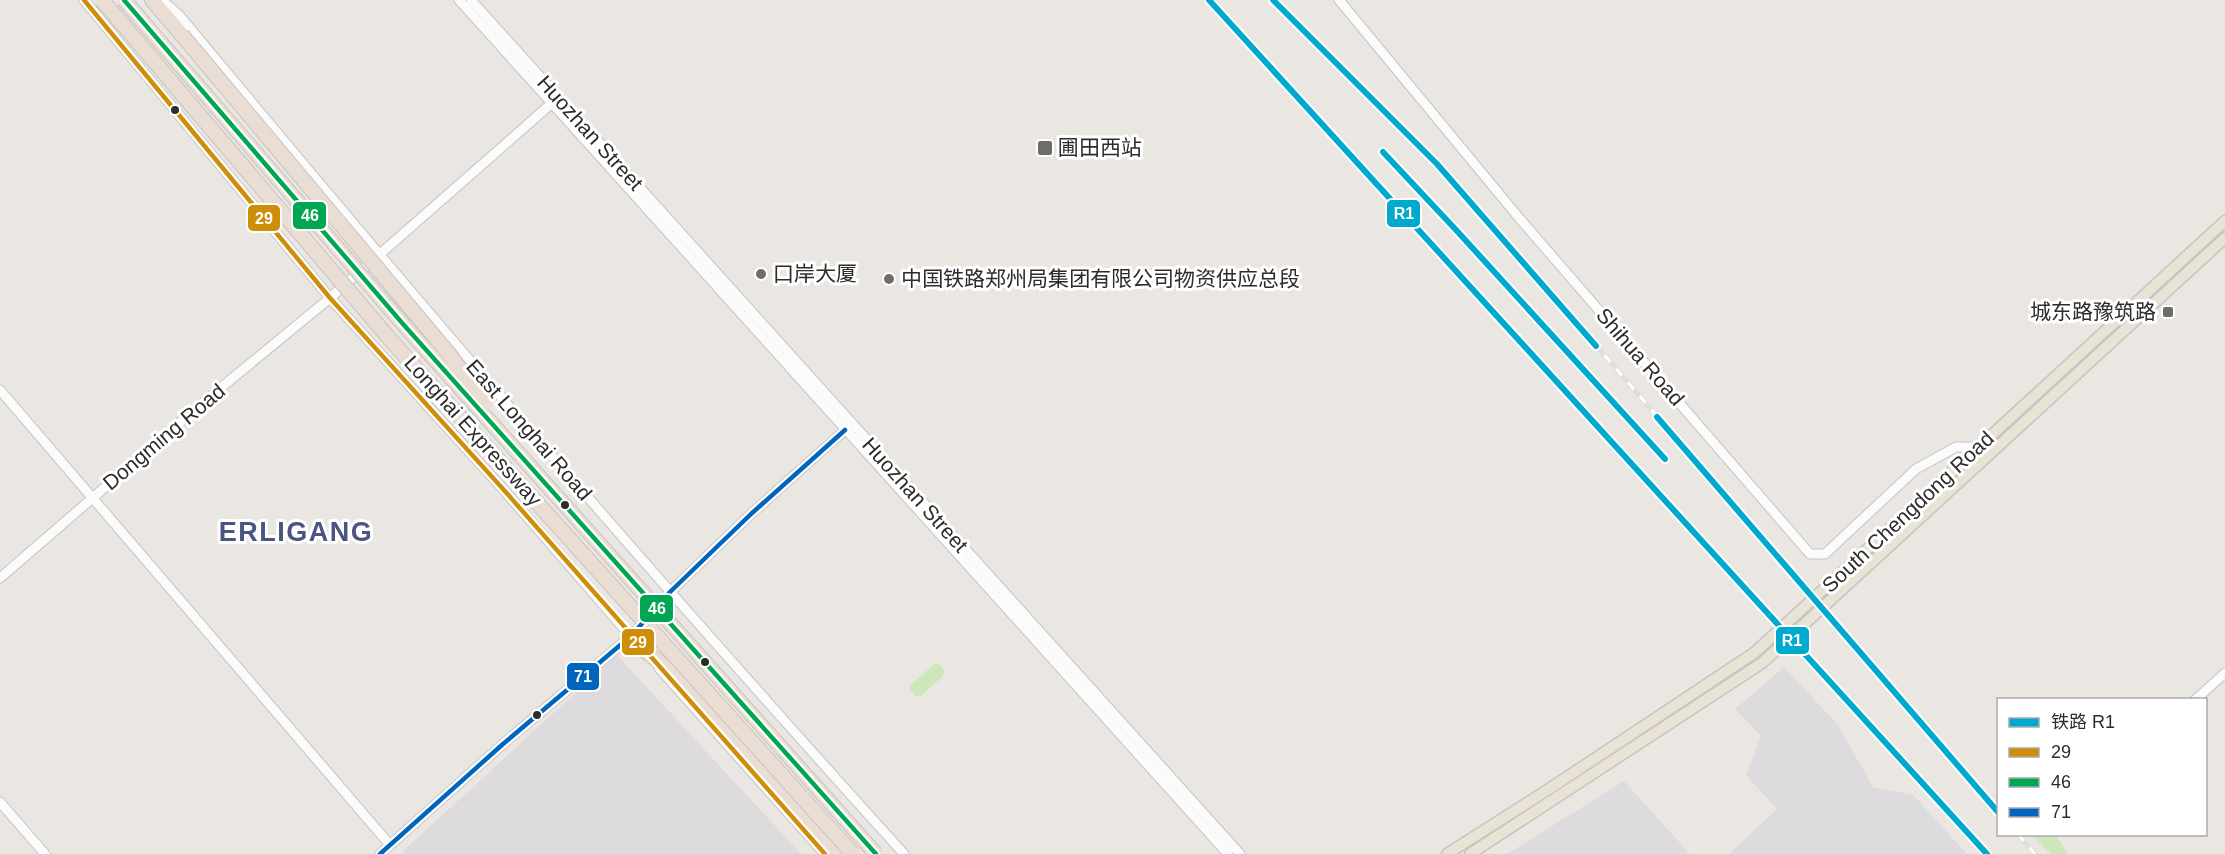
<svg xmlns="http://www.w3.org/2000/svg" width="2225" height="854" viewBox="0 0 2225 854" font-family="Helvetica,'Noto Sans SC',sans-serif">
  <style>
    .industrial { fill: #dedbde }
    .green { fill: #cce7b9 }
    .lines { fill: none; stroke-linecap: round; stroke-linejoin: round }
    .minor-casing { stroke: #c4c3c3; stroke-width: 11 }
    .major-casing { stroke: #c6c4c2; stroke-width: 13 }
    .highway-casing { stroke: #c6c4c2; stroke-width: 16 }
    .minor { stroke: #fcfbfb; stroke-width: 9 }
    .major { stroke: #e8e3d4; stroke-width: 10 }
    .highway { stroke: #e9ddd4; stroke-width: 14 }
    .rail-casing { stroke: #dededf; stroke-width: 5 }
    .rail { stroke: #fff; stroke-width: 3; stroke-dasharray: 9; stroke-linecap: butt }
    .highway-bridge-casing { stroke: #c6c4c2; stroke-width: 16; stroke-linecap: butt }
    .highway-bridge { stroke: #e9ddd4; stroke-width: 14 }
    .bus-1-casing { stroke: #fff; stroke-width: 9 }
    .bus-2-casing { stroke: #fff; stroke-width: 9 }
    .bus-3-casing { stroke: #fff; stroke-width: 9 }
    .bus-1 { stroke: #ce8e09; stroke-width: 4.5 }
    .bus-2 { stroke: #00a651; stroke-width: 4.5 }
    .bus-3 { stroke: #0065bd; stroke-width: 4.5 }
    .rail-1-casing { stroke: #fff; stroke-width: 10 }
    .rail-1 { stroke: #00a9ce; stroke-width: 6 }
    .bus-dot { fill: #2c2c2c; stroke: #fff; stroke-width: 2 }
    .poi-dot { fill: #6e6d6c; stroke: #fff; stroke-width: 2 }
    .labels { text-anchor: middle; stroke-width: 6; stroke-linejoin: round; paint-order: stroke }
    .street-label { font-size: 21px; fill: #2c2c2c; stroke: #fff }
    .poi-label { font-size: 21px; fill: #2c2c2c; stroke: #fff; text-anchor: start }
    .district-label { font-size: 27px; font-weight: bold; letter-spacing: 1.5px; fill: #495480; stroke: #fff }
    .line-badge { stroke: #fff; stroke-width: 2 }
    .badge-label { font-size: 16px; text-anchor: middle; font-weight: bold; fill: #fff }
  </style>
  <rect width="100%" height="100%" fill="#eae6e2"/>
  <g class="industrial">
    <polygon points="617,655 801,854 405,854 403,851"/>
    <polygon points="1784,667 1838,725 1873,787 1913,795 1967,854 1729,854 1777,809 1746,775 1761,736 1735,709"/>
    <polygon points="1624,781 1690,854 1507,854"/>
  </g>
  <g class="green">
    <polygon points="938,663 945,671 943,676 921,696 916,697 909,687 933,665"/>
    <polygon points="2034,835 2056,835 2068,854 2051,854 2033,836"/>
  </g>
  <g class="lines">
    <defs>
      <g id="minor">
        <polyline points="84,0 330,298 503,489 645,653"/>
        <path d="M162 0 180 16C416 301 656 580 904 854"/>
        <polyline points="459,0 1228,854"/>
        <polyline points="471,0 1240,854"/>
        <polyline points="1339,0 1520,219 1810,554 1825,554 1916,469 1956,447 1979,447"/>
        <polyline points="0,390 390,845"/>
        <polyline points="0,578 206,400 330,298 552,103"/>
        <polyline points="659,668 825,854"/>
        <polyline points="2195,700 2225,673"/>
        <polyline points="0,802 45,854"/>
        <polyline points="380,854 503,744 631,636 670,592 751,514 845,430"/>
      </g>
      <g id="major">
        <polyline points="1447,854 1552,787 1754,653 2225,221"/>
        <polyline points="1470,854 1762,663 2225,238"/>
      </g>
      <g id="highway">
        <polyline points="152,0 182,35"/>
        <polyline points="642,649 671,671 837,854"/>
      </g>
    </defs>
    <use href="#minor" class="minor-casing"/>
    <use href="#major" class="major-casing"/>
    <use href="#highway" class="highway-casing"/>
    <use href="#minor" class="minor"/>
    <use href="#major" class="major"/>
    <use href="#highway" class="highway"/>
    <defs>
      <g id="rail">
        <polyline points="1209,0 1987,854"/>
        <polyline points="1273,0 1437,164 1544,285 1998,812"/>
        <polyline points="2018,834 2035,854"/>
      </g>
    </defs>
    <use href="#rail" class="rail-casing"/>
    <use href="#rail" class="rail"/>
    <defs>
      <g id="highway-bridge">
        <polyline points="102,0 388,337 853,854"/>
        <polyline points="124,0 403,324 876,854"/>
        <polyline points="182,35 450,355 485,404"/>
      </g>
    </defs>
    <use href="#highway-bridge" class="highway-bridge-casing"/>
    <use href="#highway-bridge" class="highway-bridge"/>
    <defs>
      <polyline id="bus-1" points="84,0 330,298 503,489 825,854"/>
      <polyline id="bus-2" points="124,0 403,324 876,854"/>
      <polyline id="bus-3" points="380,854 503,744 631,636 670,592 751,514 845,430"/>
    </defs>
    <use href="#bus-1" class="bus-1-casing"/>
    <use href="#bus-2" class="bus-2-casing"/>
    <use href="#bus-3" class="bus-3-casing"/>
    <use href="#bus-1" class="bus-1"/>
    <use href="#bus-2" class="bus-2"/>
    <use href="#bus-3" class="bus-3"/>
    <defs>
      <g id="rail-1">
        <polyline points="1209,0 1987,854"/>
        <polyline points="1273,0 1437,164 1596,346"/>
        <polyline points="1383,152 1457,231 1665,459"/>
        <polyline points="1657,417 1998,812"/>
      </g>
    </defs>
    <use href="#rail-1" class="rail-1-casing"/>
    <use href="#rail-1" class="rail-1"/>
  </g>
  <g class="bus-dot">
    <circle cx="175" cy="110" r="5"/>
    <circle cx="565" cy="505" r="5"/>
    <circle cx="705" cy="662" r="5"/>
    <circle cx="537" cy="715" r="5"/>
  </g>
  <g class="poi-dot">
    <rect x="1037" y="140" width="16" height="16" rx="3"/>
    <circle cx="761" cy="274" r="6"/>
    <circle cx="889" cy="279" r="6"/>
    <rect x="2162" y="306" width="12" height="12" rx="3"/>
  </g>
  <g class="labels">
    <g class="street-label">
      <text transform="translate(590 133) rotate(48)" y="7">Huozhan Street</text>
      <text transform="translate(1640 357) rotate(49)" y="7">Shihua Road</text>
      <text transform="translate(529 430) rotate(49)" y="7">East Longhai Road</text>
      <text transform="translate(473 431) rotate(48)" y="7">Longhai Expressway</text>
      <text transform="translate(164 437) rotate(-40)" y="7">Dongming Road</text>
      <text transform="translate(915 495) rotate(48)" y="7">Huozhan Street</text>
      <text transform="translate(1908 512) rotate(-43)" y="7">South Chengdong Road</text>
    </g>
    <g class="poi-label">
      <text x="1058" y="155">圃田西站</text>
      <text x="773" y="281">口岸大厦</text>
      <text x="901" y="286">中国铁路郑州局集团有限公司物资供应总段</text>
      <text x="2156" y="319" text-anchor="end">城东路豫筑路</text>
    </g>
    <g class="district-label">
      <text x="296" y="541">ERLIGANG</text>
    </g>
  </g>
  <g class="line-badge">
    <rect x="1386" y="199" width="35" height="29" rx="6" fill="#00a9ce"/>
    <rect x="292" y="201" width="35" height="29" rx="6" fill="#00a651"/>
    <rect x="247" y="204" width="34" height="28" rx="6" fill="#ce8e09"/>
    <rect x="639" y="594" width="35" height="29" rx="6" fill="#00a651"/>
    <rect x="1775" y="626" width="35" height="29" rx="6" fill="#00a9ce"/>
    <rect x="621" y="628" width="34" height="28" rx="6" fill="#ce8e09"/>
    <rect x="566" y="662" width="34" height="29" rx="6" fill="#0065bd"/>
  </g>
  <g class="badge-label">
    <text x="1404" y="219">R1</text>
    <text x="310" y="221">46</text>
    <text x="264" y="224">29</text>
    <text x="657" y="614">46</text>
    <text x="1792" y="646">R1</text>
    <text x="638" y="648">29</text>
    <text x="583" y="682">71</text>
  </g>
  <rect x="1997" y="698" width="210" height="138" fill="#ffffff" stroke="#ababab" stroke-width="1.5"/>
  <rect x="2009" y="718" width="30" height="9" fill="#00a9ce" stroke="#ababab" stroke-width="1.5"/>
  <text x="2051" y="728" font-size="18" fill="#2c2c2c">铁路 R1</text>
  <rect x="2009" y="748" width="30" height="9" fill="#ce8e09" stroke="#ababab" stroke-width="1.5"/>
  <text x="2051" y="758" font-size="18" fill="#2c2c2c">29</text>
  <rect x="2009" y="778" width="30" height="9" fill="#00a651" stroke="#ababab" stroke-width="1.5"/>
  <text x="2051" y="788" font-size="18" fill="#2c2c2c">46</text>
  <rect x="2009" y="808" width="30" height="9" fill="#0065bd" stroke="#ababab" stroke-width="1.5"/>
  <text x="2051" y="818" font-size="18" fill="#2c2c2c">71</text>
</svg>
